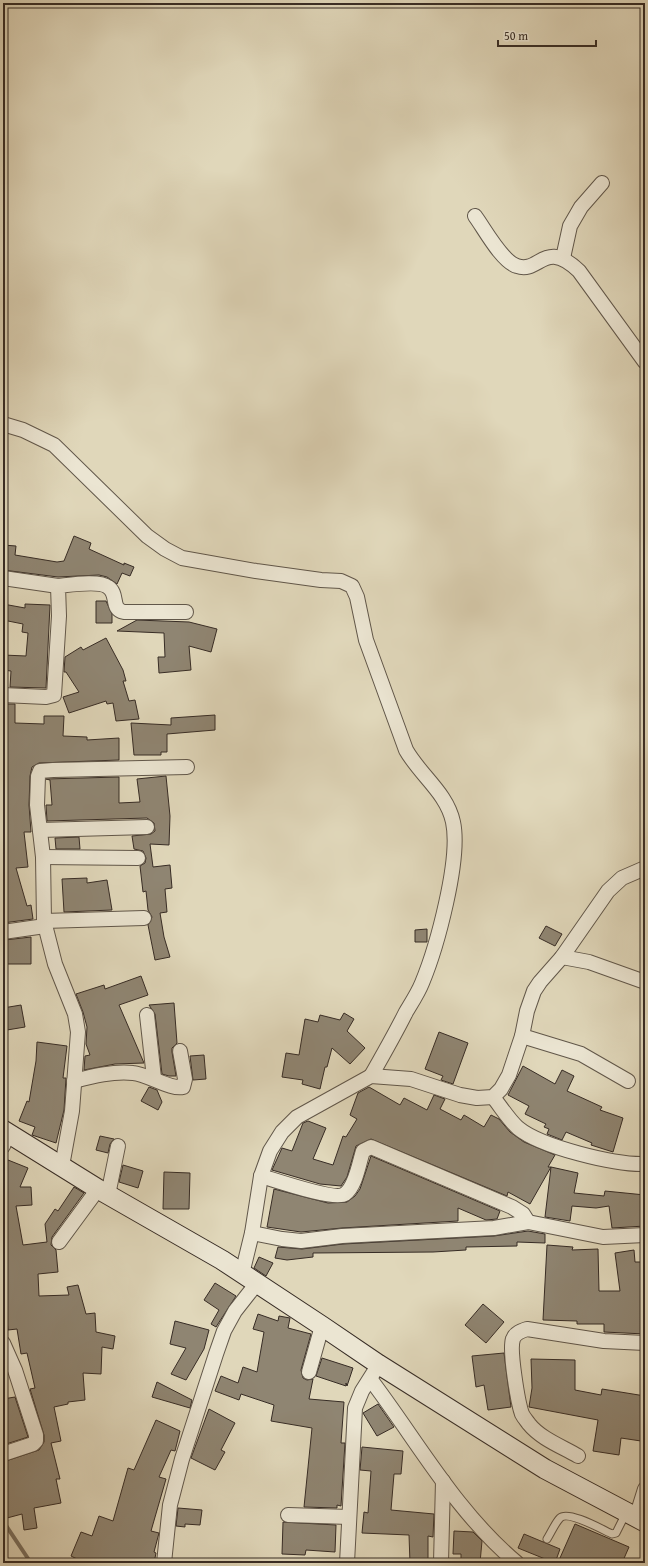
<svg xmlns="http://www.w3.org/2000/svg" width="648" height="1566" viewBox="0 0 648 1566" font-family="'Gentium Book Plus',serif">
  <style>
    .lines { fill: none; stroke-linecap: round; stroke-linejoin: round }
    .stream { stroke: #7a7060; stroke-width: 4 }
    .building { fill: #8f8572; stroke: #372c25 }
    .lane-casing { stroke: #61574a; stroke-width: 9 }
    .street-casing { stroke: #61574a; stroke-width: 16 }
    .secondary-casing { stroke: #372c25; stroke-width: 21 }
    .lane { stroke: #ebe5d2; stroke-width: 7 }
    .street { stroke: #ebe5d2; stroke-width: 14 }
    .secondary { stroke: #ebe5d2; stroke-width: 19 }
  </style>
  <rect width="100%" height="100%" fill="#e0d7ba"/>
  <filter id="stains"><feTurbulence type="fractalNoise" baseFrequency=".005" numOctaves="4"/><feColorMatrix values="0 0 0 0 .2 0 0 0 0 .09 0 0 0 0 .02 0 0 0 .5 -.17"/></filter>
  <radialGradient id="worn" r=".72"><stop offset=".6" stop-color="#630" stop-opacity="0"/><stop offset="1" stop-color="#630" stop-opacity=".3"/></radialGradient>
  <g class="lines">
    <polyline class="stream" points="3,1521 31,1563"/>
  </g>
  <g class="building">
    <polygon points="74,536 91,543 89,549 124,565 124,563 134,567 130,576 122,573 117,584 107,577 99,575 58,577 3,570 3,545 16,546 15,555 57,562 64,561"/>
    <polygon points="96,601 106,601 112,614 112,623 96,623"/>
    <polygon points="3,604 25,608 25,604 50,605 46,688 10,687 11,671 3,670 3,655 26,656 28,633 22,632 23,624 3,620"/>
    <polygon points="137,620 189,622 217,629 211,652 189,646 191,670 159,673 158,657 165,657 164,633 117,631"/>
    <polygon points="106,638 123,670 126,681 123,681 129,701 135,700 139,719 116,721 113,703 107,704 106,701 69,713 63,697 79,692 66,672 64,672 65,657 81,647 83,650"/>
    <polygon points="3,704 15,704 15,723 44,724 44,716 64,716 63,736 87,737 87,740 119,738 119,760 39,763 32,767 30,776 29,805 31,832 24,832 28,867 16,868 27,906 31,905 33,919 3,923"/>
    <polygon points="215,715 215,730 167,734 167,752 161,752 161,755 134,755 131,723 171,725 171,718"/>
    <polygon points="166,776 170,816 169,845 150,844 153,867 170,865 172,888 165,889 167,912 160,913 164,937 170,957 155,960 148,925 152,917 148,910 146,891 143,892 140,866 145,863 146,858 143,851 134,849 132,836 151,834 155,831 154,823 147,818 47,821 46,805 52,805 50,780 46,779 119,777 119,803 140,802 137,779"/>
    <polygon points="79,837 80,849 56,849 55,838"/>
    <polygon points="87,878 87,883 107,880 112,910 64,912 62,879"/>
    <polygon points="546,926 562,934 555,946 539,938"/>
    <polygon points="427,929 427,942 415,942 415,930"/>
    <polygon points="31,937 31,964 5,964 5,940"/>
    <polygon points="141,976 148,995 119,1005 144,1063 115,1064 84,1070 85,1056 90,1055 86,1044 87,1027 83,1012 76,994 104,985 105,989"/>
    <polygon points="174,1003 177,1043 172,1048 172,1052 176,1076 169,1076 162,1074 155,1014 149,1005"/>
    <polygon points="21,1005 25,1027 7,1030 3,1008"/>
    <polygon points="344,1013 354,1019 347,1031 365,1048 350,1064 332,1048 327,1067 325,1067 320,1089 302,1084 303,1080 282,1077 286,1053 299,1055 305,1019 318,1022 320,1015 340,1020"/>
    <polygon points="439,1032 468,1043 453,1084 441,1080 443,1076 425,1069"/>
    <polygon points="37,1042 67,1046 63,1078 66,1078 64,1110 56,1143 32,1135 35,1127 19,1121 27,1101 29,1102 36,1061"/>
    <polygon points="204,1055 206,1079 193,1080 190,1056"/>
    <polygon points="523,1066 555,1084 562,1070 574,1076 567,1091 602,1107 600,1110 623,1118 613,1152 591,1145 592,1143 566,1132 562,1140 547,1134 549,1129 544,1127 546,1124 525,1114 529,1106 508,1095"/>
    <polygon points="149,1087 157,1090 162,1102 158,1110 141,1101"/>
    <polygon points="369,1087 400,1105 404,1098 427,1110 434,1095 445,1099 440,1109 461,1120 464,1115 484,1127 491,1115 499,1119 510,1132 524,1142 555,1155 548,1167 551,1167 530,1204 508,1192 507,1196 371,1139 356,1146 347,1177 341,1186 320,1184 272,1170 282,1148 292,1151 303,1123 308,1121 326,1128 313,1159 333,1165 343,1136 346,1137 357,1119 350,1115 358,1093"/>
    <polygon points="100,1136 114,1139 110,1144 108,1153 96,1150"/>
    <polygon points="371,1156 500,1211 497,1219 486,1220 458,1208 458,1221 342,1228 301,1232 267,1227 274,1189 328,1203 347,1202 355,1196 360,1189"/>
    <polygon points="3,1158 28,1168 20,1187 31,1187 32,1205 16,1206 23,1245 47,1242 45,1224 55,1209 58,1211 74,1187 84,1193 52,1237 51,1245 56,1250 58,1272 38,1274 39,1296 69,1295 67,1287 78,1285 86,1314 95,1313 96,1332 115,1336 113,1349 102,1347 101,1374 83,1373 85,1400 68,1402 68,1404 54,1407 61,1441 51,1443 60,1479 56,1479 61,1503 34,1508 37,1528 24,1530 22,1514 7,1518 3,1506 3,1495 6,1494 3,1485 3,1462 39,1450 44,1442 44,1435 30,1389 35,1388 27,1353 21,1354 17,1329 8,1330 5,1299 3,1299"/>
    <polygon points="123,1165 143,1171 138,1188 119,1182"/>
    <polygon points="551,1167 578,1173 574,1193 604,1196 605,1191 645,1195 645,1226 612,1228 609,1206 596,1208 572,1206 570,1221 545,1217"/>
    <polygon points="164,1172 190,1173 189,1209 163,1209"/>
    <polygon points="528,1231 545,1234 545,1243 517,1242 517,1246 466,1247 466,1250 433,1252 313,1253 313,1257 287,1260 275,1258 278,1247 302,1249 343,1244 494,1236"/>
    <polygon points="547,1245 573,1247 572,1250 598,1249 599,1291 620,1291 615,1253 634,1250 635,1262 645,1262 645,1334 604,1332 604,1324 577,1324 577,1321 543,1320"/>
    <polygon points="259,1257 273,1263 266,1276 254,1268"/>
    <polygon points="215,1283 236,1296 216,1327 211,1324 219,1310 204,1300"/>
    <polygon points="483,1304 504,1322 486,1343 465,1325"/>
    <polygon points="258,1314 278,1321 279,1316 290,1318 288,1328 311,1334 301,1370 303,1378 307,1380 313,1379 309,1399 344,1402 341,1443 345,1443 341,1506 337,1505 337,1508 304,1507 312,1428 271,1421 274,1405 241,1394 239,1400 215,1391 221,1376 238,1383 243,1367 257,1372 264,1332 253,1329"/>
    <polygon points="175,1321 209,1330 204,1349 186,1380 171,1374 186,1348 170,1344"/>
    <polygon points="504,1353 511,1407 488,1410 484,1385 476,1387 472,1356"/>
    <polygon points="322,1358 353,1368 347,1386 346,1383 346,1386 316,1376"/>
    <polygon points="531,1359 575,1360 575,1390 601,1395 602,1389 645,1396 645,1424 641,1441 621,1438 619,1455 593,1451 598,1420 529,1407 532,1388"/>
    <polygon points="157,1382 192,1400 190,1408 152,1397"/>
    <polygon points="15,1397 28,1437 3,1445 3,1399"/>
    <polygon points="378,1404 394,1427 377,1436 363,1413"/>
    <polygon points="209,1409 235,1423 221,1450 225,1452 215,1470 191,1458"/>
    <polygon points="156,1420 180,1431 175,1451 171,1450 159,1477 166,1479 151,1531 159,1533 154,1552 156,1553 154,1563 78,1563 79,1560 71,1556 81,1532 92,1536 99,1516 113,1521 128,1468 134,1470"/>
    <polygon points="362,1447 403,1451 401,1474 394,1474 391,1510 434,1514 433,1537 428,1536 428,1563 410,1563 409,1535 362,1533 364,1512 368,1513 371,1471 360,1470"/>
    <polygon points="178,1508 202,1510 200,1525 185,1524 185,1527 176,1526"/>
    <polygon points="283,1522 336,1525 335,1552 306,1550 305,1555 282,1554"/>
    <polygon points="575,1524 629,1547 622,1563 571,1563 560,1558"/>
    <polygon points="454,1531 473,1532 482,1541 480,1563 461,1563 461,1554 453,1554"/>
    <polygon points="524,1534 560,1549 555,1563 518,1548"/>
  </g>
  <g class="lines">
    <defs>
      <path id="lane" d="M547 1539C551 1533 555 1523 560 1518 568 1510 603 1530 612 1534L616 1533 626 1513"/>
      <g id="street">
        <path d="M475 216C484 228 502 262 517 266 540 274 544 238 579 271L645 362"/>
        <polyline points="563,258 570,226 581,207 602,183"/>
        <path d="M3 424 23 430 54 445 147 536 165 549 182 558 256 571 321 580 341 581 352 586 357 597 366 640 406 750C420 775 447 793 453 822 461 859 437 947 422 983 418 993 412 1002 406 1012 395 1034 383 1055 371 1076"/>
        <polyline points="3,578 58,586"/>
        <path d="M3 695 46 697 54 695 59 616 58 586C69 585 99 580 108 587 119 594 110 609 124 612H186"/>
        <polyline points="40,830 147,827"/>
        <polyline points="43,857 138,858"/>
        <polyline points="44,921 144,918"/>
        <polyline points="3,932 45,926"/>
        <polyline points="562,957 589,962 645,982"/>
        <polyline points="147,1015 154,1078"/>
        <polyline points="522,1036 581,1054 628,1081"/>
        <path d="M74 1081C93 1076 113 1071 133 1073 147 1074 171 1090 183 1087L185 1079 180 1051"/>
        <path d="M493 1097C501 1107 509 1120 518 1128 541 1147 615 1165 645 1164"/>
        <polyline points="3,1146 8,1134"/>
        <polyline points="62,1166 72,1111 78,1032 75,1014 55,964 44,921 43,857 37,805 38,776 40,771 53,770 187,767"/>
        <polyline points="108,1195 118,1146"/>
        <polyline points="528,1222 603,1237 645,1235"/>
        <path d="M252 1233 282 1239 301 1241 342 1236 494 1228 528 1222 523 1214 512 1207 371 1147 363 1151C359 1163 356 1186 345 1194 335 1201 275 1180 261 1176"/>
        <polyline points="59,1242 98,1189"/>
        <polyline points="242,1274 252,1233 261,1176 270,1151 282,1132 297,1117 371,1076 411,1079 460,1095 477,1098 493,1097 501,1089 509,1075 522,1036 527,1011 534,991 540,982 562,957 608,891 622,878 645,868"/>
        <polyline points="3,1343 15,1370 36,1435 36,1441 33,1444 3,1454"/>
        <polyline points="309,1372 322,1326"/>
        <path d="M371 1380C418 1442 456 1512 517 1563"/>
        <path d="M578 1456C563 1447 541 1439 529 1424 527 1421 524 1418 522 1414 518 1403 509 1350 513 1339 515 1333 521 1331 527 1329L604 1341 645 1343"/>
        <polyline points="288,1515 349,1517"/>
        <polyline points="636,1518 645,1489"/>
        <polyline points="164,1563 170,1505 182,1459 216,1354 224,1331 235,1311 257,1283"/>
        <polyline points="347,1563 355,1408 362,1391 374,1372"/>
        <polyline points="441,1563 443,1481"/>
      </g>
      <polyline id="secondary" points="3,1130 98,1189 222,1260 322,1326 378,1364 545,1469 645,1522"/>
    </defs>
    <use href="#lane" class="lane-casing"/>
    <use href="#street" class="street-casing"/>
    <use href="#secondary" class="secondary-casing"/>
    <use href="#lane" class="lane"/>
    <use href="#street" class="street"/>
    <use href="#secondary" class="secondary"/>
  </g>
  <rect width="648" height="1566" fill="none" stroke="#e0d7ba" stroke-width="16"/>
  <rect x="4" y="4" width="640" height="1558" fill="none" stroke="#372c25" stroke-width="2"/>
  <rect x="8" y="8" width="632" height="1550" fill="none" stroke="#372c25"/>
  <path d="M498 40v6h98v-6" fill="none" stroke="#372c25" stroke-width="2"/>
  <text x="504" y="40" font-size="12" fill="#372c25" stroke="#ebe5d2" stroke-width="3" paint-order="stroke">50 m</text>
  <rect width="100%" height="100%" filter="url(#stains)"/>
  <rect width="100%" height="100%" fill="url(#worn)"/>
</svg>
